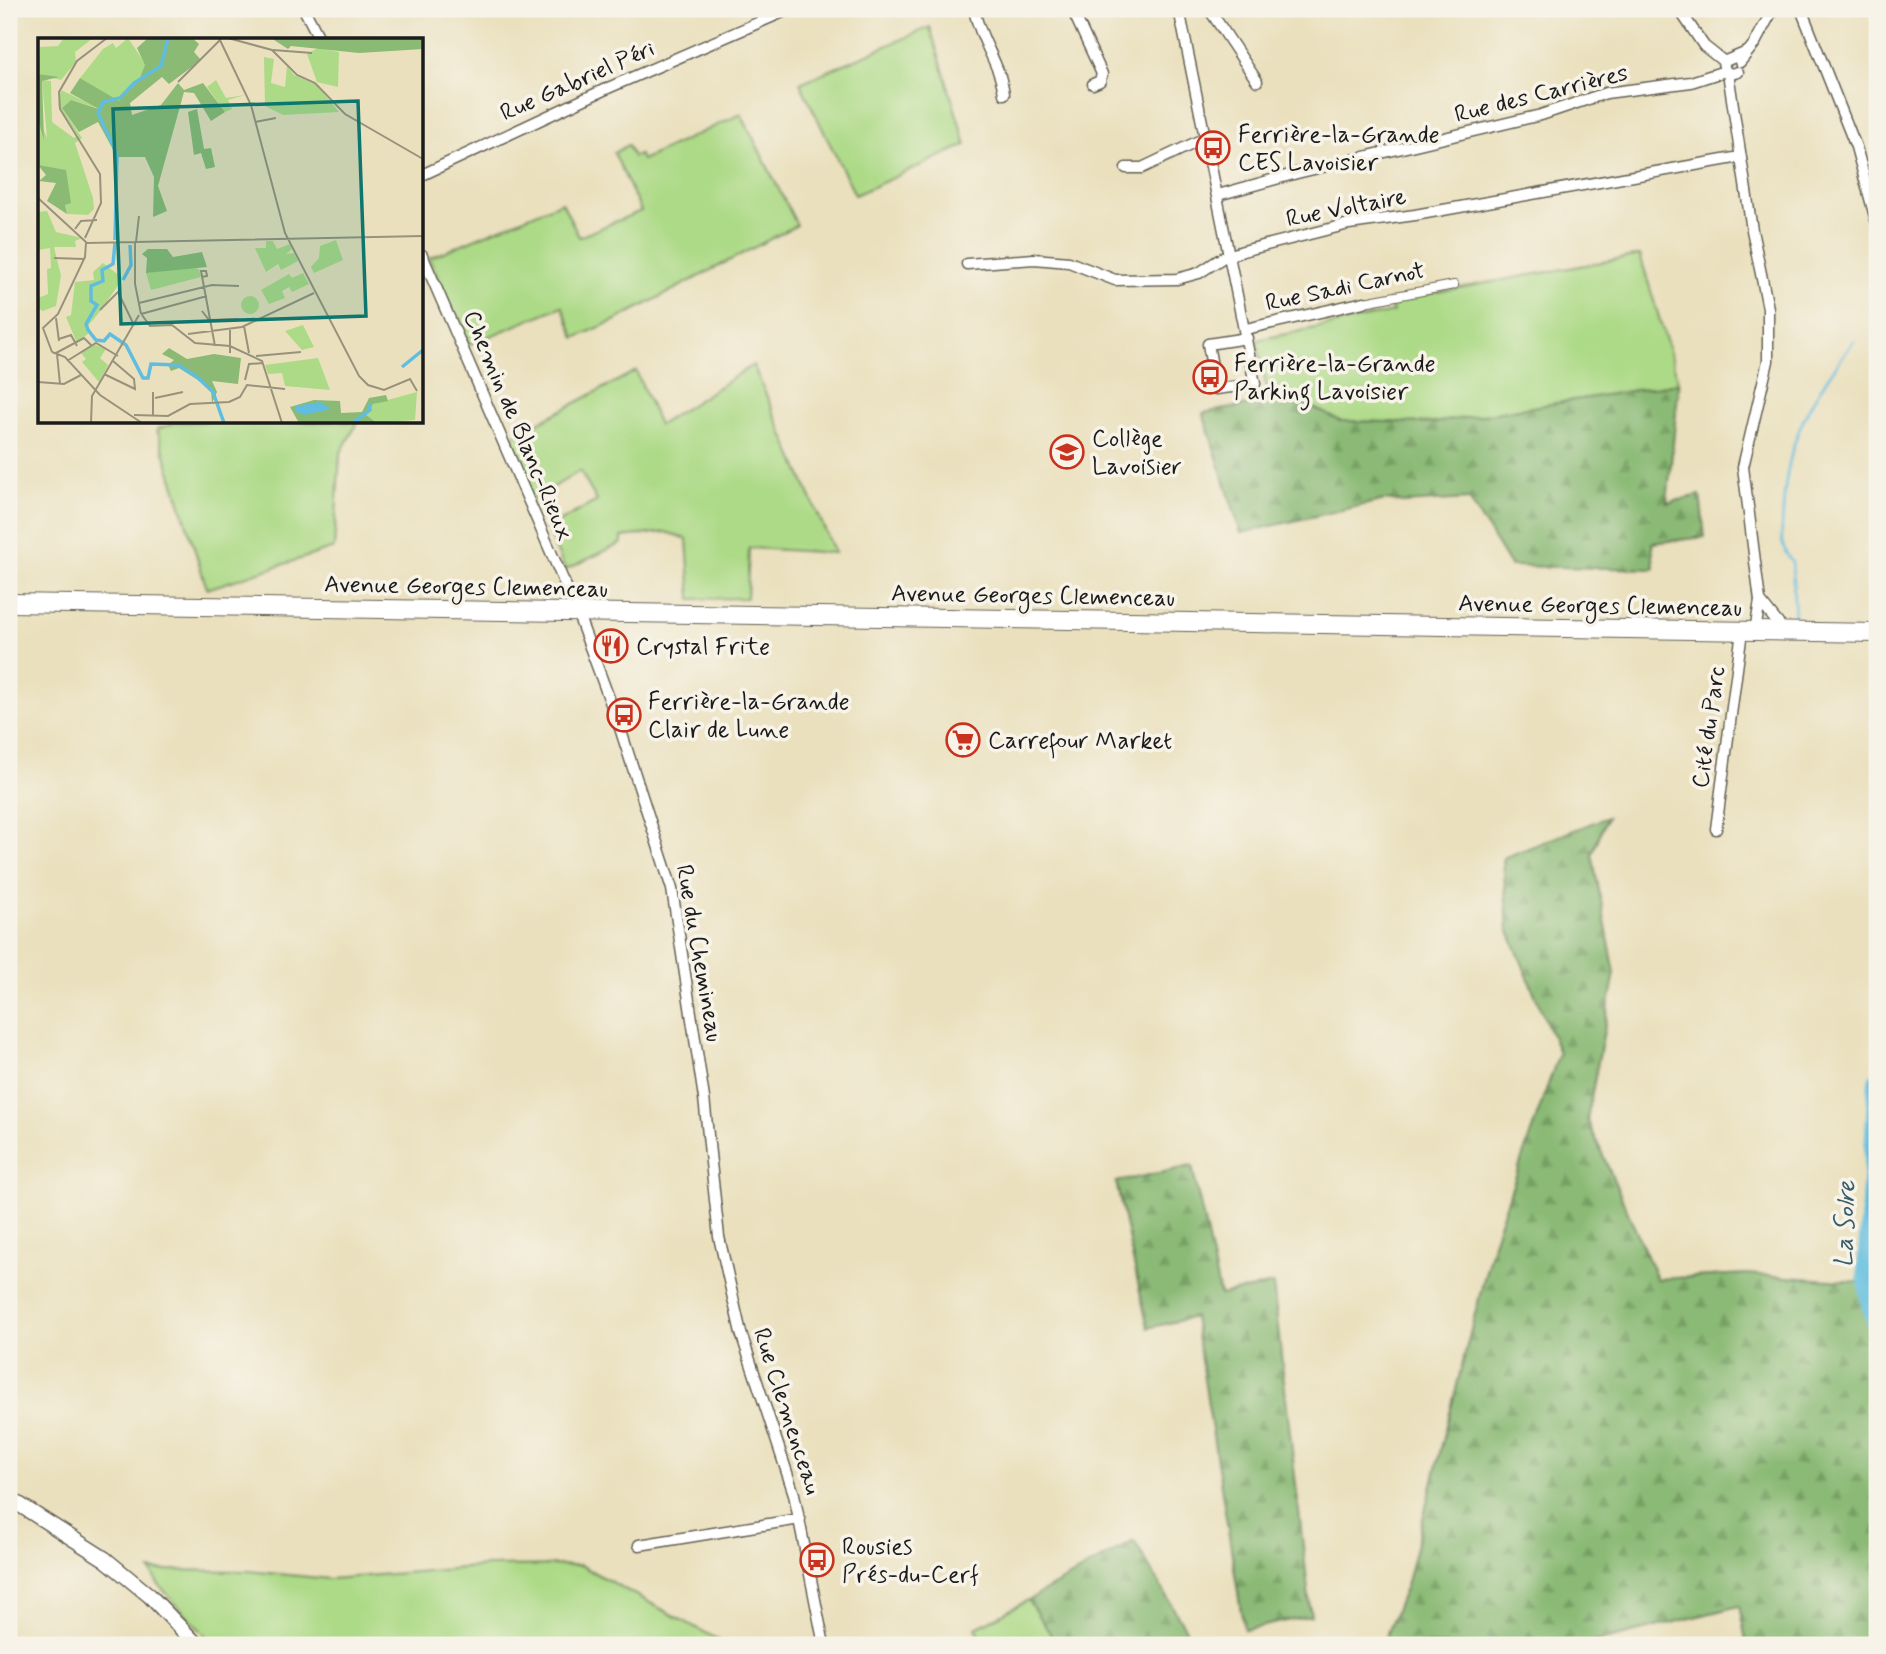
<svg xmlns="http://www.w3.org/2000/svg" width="1886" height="1654" viewBox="0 0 1886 1654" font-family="Mynerve,sans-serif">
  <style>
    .green { fill: #adda87; stroke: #647b52; stroke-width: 2 }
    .forest { fill: url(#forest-firs); stroke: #536b48; stroke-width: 2 }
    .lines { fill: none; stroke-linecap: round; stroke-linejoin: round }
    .stream { stroke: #61bddf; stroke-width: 2.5 }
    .river { stroke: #61bddf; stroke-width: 18 }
    .pedestrian-casing { stroke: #646154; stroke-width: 10 }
    .minor-casing { stroke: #646154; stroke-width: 13 }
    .tertiary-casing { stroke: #646154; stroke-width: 17 }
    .primary-casing { stroke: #646154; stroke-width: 20 }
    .pedestrian { stroke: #fff; stroke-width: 8 }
    .minor { stroke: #fff; stroke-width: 10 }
    .tertiary { stroke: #fff; stroke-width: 14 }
    .primary { stroke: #fff; stroke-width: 18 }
    .labels { text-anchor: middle; stroke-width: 7; stroke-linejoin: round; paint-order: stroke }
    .street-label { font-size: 24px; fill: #1c1c1c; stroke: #f7f3e8 }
    .poi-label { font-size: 24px; fill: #1c1c1c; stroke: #f7f3e8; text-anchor: start }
    .water-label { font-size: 26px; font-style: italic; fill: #385c6a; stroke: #f7f3e8 }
    .inset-river { fill: none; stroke: #61bddf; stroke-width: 3.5 }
    .inset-road { fill: none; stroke: #98927d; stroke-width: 2 }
    .view { fill: #0f766e; fill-opacity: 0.15; stroke: #0f766e; stroke-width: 3.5 }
    .inset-edge { fill: none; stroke: #1c1c1c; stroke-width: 3.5 }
  </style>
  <defs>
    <pattern id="forest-firs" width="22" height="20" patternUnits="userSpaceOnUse" patternTransform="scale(1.75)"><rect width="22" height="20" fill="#8aba74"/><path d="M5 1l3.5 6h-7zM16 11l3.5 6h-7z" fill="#769f64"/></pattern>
  </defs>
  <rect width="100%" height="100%" fill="#f7f3e8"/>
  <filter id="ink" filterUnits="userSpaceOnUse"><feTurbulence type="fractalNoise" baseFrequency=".0143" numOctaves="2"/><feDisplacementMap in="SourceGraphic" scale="14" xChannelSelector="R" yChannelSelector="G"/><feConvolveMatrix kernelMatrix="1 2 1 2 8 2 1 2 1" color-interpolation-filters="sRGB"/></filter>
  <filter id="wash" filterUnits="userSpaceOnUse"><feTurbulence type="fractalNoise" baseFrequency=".00686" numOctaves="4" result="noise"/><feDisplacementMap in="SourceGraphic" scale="28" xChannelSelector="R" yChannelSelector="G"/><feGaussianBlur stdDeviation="1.57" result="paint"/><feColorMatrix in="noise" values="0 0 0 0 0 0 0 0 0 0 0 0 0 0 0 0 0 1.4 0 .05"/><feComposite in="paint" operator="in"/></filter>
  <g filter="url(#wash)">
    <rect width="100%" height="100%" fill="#eae0bd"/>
    <g class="green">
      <polygon points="930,27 966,145 855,195 800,83"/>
      <polygon points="741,114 797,225 616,320 575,338 562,306 469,345 429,258 562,202 579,237 641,211 614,153 628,145 633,157 639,155 642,160"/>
      <polygon points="1640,255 1679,383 1434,423 1340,421 1292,397 1269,401 1257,340 1393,312 1388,301"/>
      <polygon points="753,365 835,553 749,548 747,598 691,599 687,539 666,532 622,537 622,543 565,570 547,528 597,501 580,471 532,500 507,439 636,371 659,425"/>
      <polygon points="177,422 358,422 340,454 334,548 207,589 157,429"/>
      <polygon points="580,1565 719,1640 718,1645 214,1645 158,1584 150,1570 248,1571 330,1579 488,1566"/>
      <polygon points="1028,1600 1058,1645 984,1645 976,1628"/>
    </g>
    <g class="forest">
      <polygon points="1679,383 1667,503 1700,495 1705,537 1652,543 1654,569 1510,566 1469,499 1403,503 1385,500 1241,533 1203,413 1292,397 1340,421 1434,423"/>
      <polygon points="1607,817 1592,854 1615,973 1587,1119 1657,1279 1745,1274 1873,1283 1877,1293 1877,1645 1747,1645 1739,1606 1584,1645 1382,1645 1406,1586 1494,1239 1559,1053 1508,929 1503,858"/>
      <polygon points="1192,1166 1220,1295 1273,1284 1311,1616 1244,1630 1194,1317 1148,1328 1116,1182"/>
      <polygon points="1134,1541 1195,1645 1058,1645 1028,1600"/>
    </g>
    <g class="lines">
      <path class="stream" d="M1795 620 1792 561C1778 546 1782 531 1783 511 1787 434 1810 401 1854 341"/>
      <polyline class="river" points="1877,1081 1866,1273 1870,1306 1877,1325"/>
    </g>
  </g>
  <g filter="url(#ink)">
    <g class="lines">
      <defs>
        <polyline id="pedestrian" points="1364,302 1454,285"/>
        <g id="minor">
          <polyline points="304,9 320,40"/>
          <path d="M974 9C979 39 1000 63 1004 94"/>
          <polyline points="1072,9 1102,74 1100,81 1093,84"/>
          <polyline points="1179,9 1255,384 1216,389 1208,344 1247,338"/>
          <polyline points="1209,9 1257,81"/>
          <polyline points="1679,9 1704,46 1723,61"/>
          <polyline points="1801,9 1856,147 1877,224"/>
          <polyline points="1740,62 1755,43 1773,9"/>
          <polyline points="1738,72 1731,74 1725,71 1723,62 1747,52"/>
          <polyline points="1728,73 1752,230 1768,308 1768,361 1743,467 1760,601 1755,631"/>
          <polyline points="1126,168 1142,168 1205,138"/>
          <polyline points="422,175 608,88 790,9"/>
          <polyline points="1218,195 1297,173 1541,115 1606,93 1691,82 1725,71"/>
          <polyline points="422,255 577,612 620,728 672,889 704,1098 719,1237 741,1333 794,1494 824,1645"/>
          <polyline points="967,264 1034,259 1069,262 1115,280 1177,279 1199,273 1222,258 1243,251 1349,224 1415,215 1740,157"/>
          <polyline points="1246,329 1364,302"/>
          <polyline points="1760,601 1785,632"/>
          <polyline points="1716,829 1742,631"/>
          <polyline points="639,1545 800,1519"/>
        </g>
        <polyline id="tertiary" points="9,1498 105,1559 150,1596 197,1645"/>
        <polyline id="primary" points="9,603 1877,633"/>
      </defs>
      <use href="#pedestrian" class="pedestrian-casing"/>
      <use href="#minor" class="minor-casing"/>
      <use href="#tertiary" class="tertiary-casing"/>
      <use href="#primary" class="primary-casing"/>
      <use href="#pedestrian" class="pedestrian"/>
      <use href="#minor" class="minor"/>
      <use href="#tertiary" class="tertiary"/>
      <use href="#primary" class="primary"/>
    </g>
  </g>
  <defs>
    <symbol id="bus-ring" viewBox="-11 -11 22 22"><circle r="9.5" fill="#f7f3e8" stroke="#c8321e" stroke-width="1.5"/><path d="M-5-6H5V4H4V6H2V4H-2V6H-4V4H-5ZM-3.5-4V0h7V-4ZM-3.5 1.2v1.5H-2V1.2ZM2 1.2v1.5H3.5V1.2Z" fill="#c8321e"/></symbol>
    <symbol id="school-ring" viewBox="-11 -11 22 22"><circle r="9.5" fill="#f7f3e8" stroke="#c8321e" stroke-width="1.5"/><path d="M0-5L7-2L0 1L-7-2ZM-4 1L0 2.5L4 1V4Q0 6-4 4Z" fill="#c8321e"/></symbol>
    <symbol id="restaurant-ring" viewBox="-11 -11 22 22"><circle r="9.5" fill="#f7f3e8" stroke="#c8321e" stroke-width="1.5"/><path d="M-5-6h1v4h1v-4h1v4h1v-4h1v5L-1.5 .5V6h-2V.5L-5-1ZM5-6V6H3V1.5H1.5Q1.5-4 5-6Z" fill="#c8321e"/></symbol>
    <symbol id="supermarket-ring" viewBox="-11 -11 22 22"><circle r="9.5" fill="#f7f3e8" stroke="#c8321e" stroke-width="1.5"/><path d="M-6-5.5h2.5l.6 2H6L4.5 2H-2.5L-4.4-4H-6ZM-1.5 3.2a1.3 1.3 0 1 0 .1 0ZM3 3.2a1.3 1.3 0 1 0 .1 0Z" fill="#c8321e"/></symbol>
  </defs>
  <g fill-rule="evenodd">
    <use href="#bus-ring" x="1194" y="129" width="38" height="38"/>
    <use href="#bus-ring" x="1191" y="358" width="38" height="38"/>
    <use href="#school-ring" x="1048" y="433" width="38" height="38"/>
    <use href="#restaurant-ring" x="592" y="627" width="38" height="38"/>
    <use href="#bus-ring" x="605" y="696" width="38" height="38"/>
    <use href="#supermarket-ring" x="944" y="721" width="38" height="38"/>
    <use href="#bus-ring" x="798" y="1541" width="38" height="38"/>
  </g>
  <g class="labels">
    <g class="street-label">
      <text transform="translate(577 80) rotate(-24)" y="8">Rue Gabriel Péri</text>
      <text transform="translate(1541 93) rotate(-14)" y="8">Rue des Carrières</text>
      <text transform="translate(1346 207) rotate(-11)" y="8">Rue Voltaire</text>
      <text transform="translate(1345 286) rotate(-12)" y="8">Rue Sadi Carnot</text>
      <text transform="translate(519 425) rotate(67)" y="8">Chemin de Blanc-Rieux</text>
      <text transform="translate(466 586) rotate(1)" y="8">Avenue Georges Clemenceau</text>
      <text transform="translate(1033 595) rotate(1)" y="8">Avenue Georges Clemenceau</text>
      <text transform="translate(1600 605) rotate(1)" y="8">Avenue Georges Clemenceau</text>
      <text transform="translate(1708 727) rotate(-82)" y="8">Cité du Parc</text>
      <text transform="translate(700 953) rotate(80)" y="8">Rue du Chemineau</text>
      <text transform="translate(788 1411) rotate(72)" y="8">Rue Clemenceau</text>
    </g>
    <g class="poi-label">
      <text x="1238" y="142">Ferrière-la-Grande<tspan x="1238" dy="28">CES Lavoisier</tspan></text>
      <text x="1234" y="371">Ferrière-la-Grande<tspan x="1234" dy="28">Parking Lavoisier</tspan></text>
      <text x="1092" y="446">Collège<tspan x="1092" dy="28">Lavoisier</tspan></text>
      <text x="636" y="654">Crystal Frite</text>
      <text x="648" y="709">Ferrière-la-Grande<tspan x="648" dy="28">Clair de Lune</tspan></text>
      <text x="988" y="748">Carrefour Market</text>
      <text x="842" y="1554">Rousies<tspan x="842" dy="28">Prés-du-Cerf</tspan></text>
    </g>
    <g class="water-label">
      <text transform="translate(1844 1224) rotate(-88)" y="9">La Solre</text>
    </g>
  </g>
  <g transform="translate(38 38)">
    <rect width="385" height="385" fill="#eae0bd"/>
    <path d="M26 0H55L37 14 38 24 23 42 0 36 2 9 20 8ZM90 0 108 27 101 42 81 64 42 40 65 11 75 5 78 10ZM280 10 301 14 300 49 279 44 269 16ZM226 19 236 21 233 45 247 49 249 28 256 37 279 47 301 74 245 77 227 68ZM4 42 13 43 14 84 36 100 40 98 20 67 23 52 63 71 33 62 24 70 44 100 37 105 55 160 56 171 50 177 29 176 27 167 32 165 27 144 0 127V79L9 100ZM178 42 188 60 207 57 190 62 194 71 187 74 169 49ZM9 173 18 194 44 200 37 203 38 209H16L23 238 18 268 5 273 1 271 0 260 10 256 9 231 13 230 12 210 0 212V174ZM298 202 305 222 276 235 273 229 281 220 282 208ZM228 203H235L239 211 252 206 254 211 248 216 256 215 260 223 243 232 240 226 228 234 217 210H228ZM65 225 82 238 81 246 63 272 33 277 37 244 56 242 55 234ZM152 229 161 231 163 239 113 252 108 235ZM265 235 271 246 254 254 251 249 244 253 247 260 231 266 223 252 251 236 254 240ZM203 267a9 9 0 1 1 18 0a9 9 0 1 1-18 0ZM265 287 276 309 264 312 247 293ZM280 320 292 352 247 348 244 335 230 336 227 327ZM379 354 377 382 339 385 328 378 335 366Z" fill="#adda87"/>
    <path d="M110 0H154L161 6 156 14 163 22 131 46 124 39 92 65 94 77 123 67 140 45 146 52 165 45 187 74 173 83 156 55 146 54 120 148 129 173 115 179 116 139 107 119H79L60 84 41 94 24 70 33 62 61 71 32 55 42 40 81 63 101 42 107 27 99 10ZM233 0H385V11L321 15 253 8 250 11ZM0 36 21 39 4 43 6 102 0 81ZM159 71 166 111 173 110 177 129 168 131 163 115 156 117 150 74ZM0 127 28 132 33 165 27 167 29 176 9 163 18 145 1 143 8 137ZM110 211H129L135 219 164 214 169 229 108 235 109 220 104 216ZM131 310 149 321 176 316 203 320 200 346 174 343 179 354 174 365 173 352 166 346 141 330 133 333 130 327 136 322 124 316ZM348 357 350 363 335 366 328 377 339 385H261L252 369 276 362 302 363 303 375 324 374 331 360Z" fill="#8aba74"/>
    <path d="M60 266 63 272 50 288 53 293 39 305 28 279ZM55 306 68 311 62 320 70 327 61 344 44 324 48 321 43 315Z" fill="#adda87"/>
    <path d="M282 364 293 371 266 377 257 373 258 368Z" fill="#61bddf"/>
    <path class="inset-river" d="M77 202 79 116 60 75 65 64 82 60 96 45 123 28 130 0M77 205 75 226 64 232 65 243 53 248V263L59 267 48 286 50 292 58 302 66 303 72 296 88 307 105 340H110L113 326 140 327 159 339 175 354 186 385M85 242 93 227 92 207M364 329 385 312M315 385 332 372V365"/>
    <path class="inset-road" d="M181 0 213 67 247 195 321 338 330 347 346 352 372 341 379 353M190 0 234 12 259 37 277 45 307 76 385 121M235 12 274 15M140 44 182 2M217 84 238 80M0 160 49 205 385 198M37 191 43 183 59 182M47 200 63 165 62 136 22 71 21 54 39 23 69 0M97 204V246L103 276M98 204 101 178M16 220 46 221M164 239 169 238 168 233H163L177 308M101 265 174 247 201 248M62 272 80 254 96 287M164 273 171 282 201 281M103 276 169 258M104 277 112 288 134 287 157 305 192 308 224 323 244 385M18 280 21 303M206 288 211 315M192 292V315M150 296 204 289 276 255M21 301 33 297 39 308M14 314 5 290 20 276 47 219 48 205M14 314 27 319 62 357 104 385M18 315 46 300 53 307M19 316 22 346M218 318 263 314M29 323 58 305 80 318M66 336 97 351 96 341 75 323M207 342 211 326 225 325M0 344 26 346 43 337M117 360 145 354M96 377 130 378 152 366 191 364 202 359 209 347 247 351M115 378V354M53 385 54 358 101 277"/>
    <path class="view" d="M320 63 328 278 83 286 75 71Z"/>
    <rect width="385" height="385" class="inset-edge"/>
  </g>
  <rect width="1886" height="1654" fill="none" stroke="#f7f3e8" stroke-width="35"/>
</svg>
